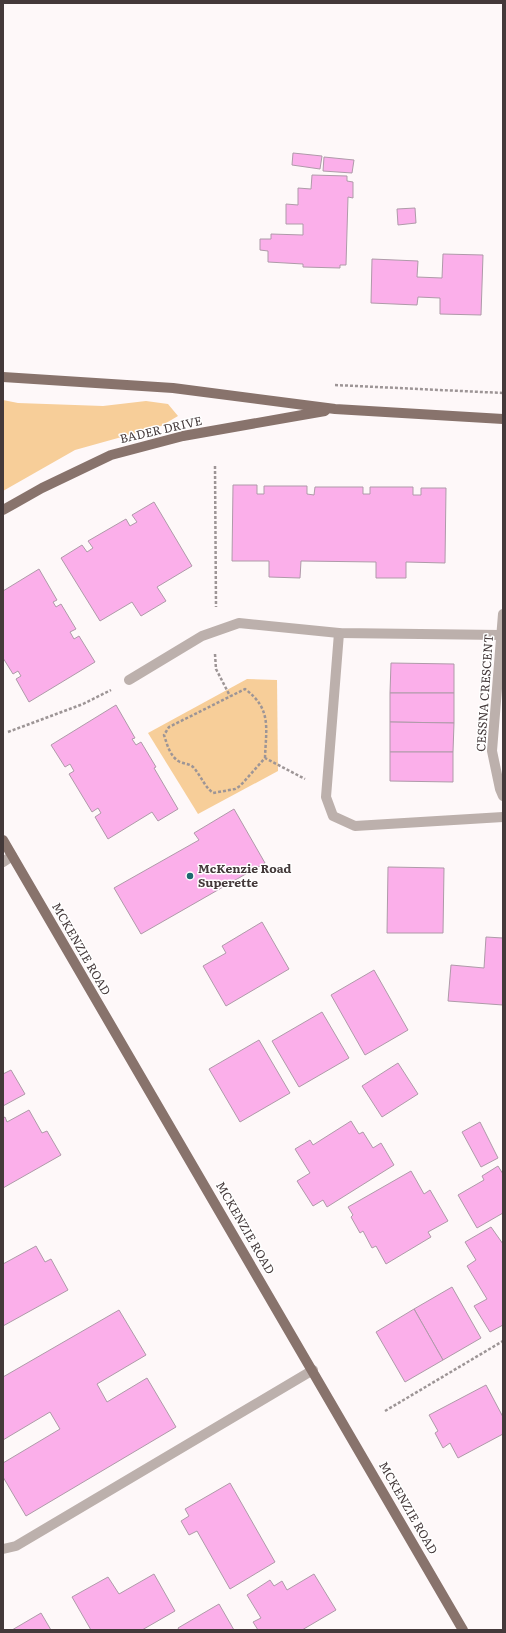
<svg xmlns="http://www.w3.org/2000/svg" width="506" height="1633" viewBox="0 0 506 1633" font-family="Literata,serif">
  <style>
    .green { fill: #f7ce99 }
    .building { fill: #fbafea; stroke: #af9aa9 }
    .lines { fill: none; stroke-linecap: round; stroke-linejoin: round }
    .path { stroke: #9d9596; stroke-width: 2.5; stroke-dasharray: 3 2; stroke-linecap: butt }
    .minor { stroke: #bcb0ac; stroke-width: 10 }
    .major { stroke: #88736c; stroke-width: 10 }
    .poi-dot { fill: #1d6970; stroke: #fff; stroke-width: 1.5 }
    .labels { text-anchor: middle; stroke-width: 3; stroke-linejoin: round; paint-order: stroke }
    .street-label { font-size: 12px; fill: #44393a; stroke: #fff }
    .poi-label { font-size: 12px; font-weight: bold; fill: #44393a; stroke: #fff; text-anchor: start }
  </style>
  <rect width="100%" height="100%" fill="#fef8f9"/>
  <g class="green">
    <polygon points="3,400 18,403 103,406 146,401 168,404 178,416 161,426 75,450 3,491"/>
    <polygon points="247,679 277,680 278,771 198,814 148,733"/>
  </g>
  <g class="building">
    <polygon points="293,153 322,156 320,169 292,165"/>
    <polygon points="324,157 354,160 352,173 323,171"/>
    <polygon points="312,175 347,176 347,181 353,182 353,198 348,197 346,265 340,265 340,268 303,267 303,264 268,262 268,251 260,250 260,239 271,239 271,234 303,235 303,224 286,224 286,204 298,205 298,188 311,189"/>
    <polygon points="415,208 416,223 398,225 397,209"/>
    <polygon points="443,254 483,255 481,315 440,314 440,298 418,297 417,305 371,303 372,259 418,261 417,277 442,278"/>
    <polygon points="233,485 257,485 257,494 264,494 264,486 307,486 307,494 314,495 315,487 363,487 363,494 370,494 370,487 413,487 413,495 421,495 421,488 446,488 445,563 406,562 406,578 376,578 376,562 301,561 300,578 269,577 269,561 232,561"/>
    <polygon points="154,502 192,566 157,587 166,601 141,616 132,602 100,621 61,558 82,545 87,552 93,548 88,541 126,519 130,526 137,522 132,515"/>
    <polygon points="39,569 57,600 53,602 56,607 61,604 76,629 70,632 74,639 79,636 95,662 29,702 16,679 21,676 18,671 13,674 3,658 3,591"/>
    <polygon points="391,663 454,664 454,693 390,693"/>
    <polygon points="390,693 454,693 454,723 390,722"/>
    <polygon points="116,705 135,738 132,739 136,745 141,742 156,767 154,768 178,809 158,821 152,812 108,839 95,817 101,813 98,808 92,812 69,774 74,771 70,764 65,767 51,745"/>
    <polygon points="390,722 454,723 453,752 390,752"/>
    <polygon points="390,752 453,752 453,782 390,781"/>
    <polygon points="234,809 265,863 141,934 114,888 199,840 194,833"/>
    <polygon points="388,867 444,868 443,933 387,933"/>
    <polygon points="262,922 289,969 226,1006 203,966 226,953 222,946"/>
    <polygon points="486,937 503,938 503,1005 448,1001 451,965 484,968"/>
    <polygon points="374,970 408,1030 365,1055 331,995"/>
    <polygon points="322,1012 349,1058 299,1087 272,1041"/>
    <polygon points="259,1040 290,1093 240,1122 209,1069"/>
    <polygon points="398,1063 418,1094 382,1117 362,1086"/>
    <polygon points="11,1070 25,1094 3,1106 3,1074"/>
    <polygon points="29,1110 42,1133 47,1131 61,1155 3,1188 3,1118 5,1117 7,1122"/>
    <polygon points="351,1121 359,1134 363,1132 373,1148 381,1143 394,1165 327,1207 323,1200 313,1206 297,1181 310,1173 295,1149 310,1140 313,1145"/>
    <polygon points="480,1122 498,1158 481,1167 462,1132"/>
    <polygon points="498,1166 503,1174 503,1213 477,1228 458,1195 484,1180 482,1176"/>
    <polygon points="411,1171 424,1194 430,1190 448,1221 428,1232 431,1237 386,1264 376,1246 372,1248 363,1231 360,1233 351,1217 353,1215 348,1207"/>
    <polygon points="491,1227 503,1244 503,1325 490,1332 474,1306 487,1299 467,1266 476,1260 465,1242"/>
    <polygon points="36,1246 45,1262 51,1259 68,1290 3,1326 3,1264"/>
    <polygon points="452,1287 481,1338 443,1360 414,1309"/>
    <polygon points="414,1309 443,1360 405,1382 376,1332"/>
    <polygon points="119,1310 146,1355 97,1384 107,1402 147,1378 176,1427 26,1516 3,1477 3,1463 60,1429 50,1412 3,1440 3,1377"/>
    <polygon points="486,1385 503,1417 503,1434 458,1458 450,1443 443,1448 435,1433 438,1431 429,1415"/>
    <polygon points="230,1483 275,1562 230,1589 197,1531 189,1535 181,1521 189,1516 185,1509"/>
    <polygon points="154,1574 175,1611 142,1630 91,1630 72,1597 108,1577 119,1594"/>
    <polygon points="314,1574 336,1610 302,1630 258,1630 253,1622 261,1618 247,1595 270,1580 274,1586 282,1581 287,1590"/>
    <polygon points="219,1604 234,1630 179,1630 178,1628"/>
    <polygon points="41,1613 51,1630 12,1630"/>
  </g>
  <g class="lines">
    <g class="path">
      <polyline points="335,385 503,393"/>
      <polyline points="215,466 216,607"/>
      <polyline points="215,654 216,669 230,696"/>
      <polyline points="8,732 83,704 111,690"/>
      <path d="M265 758C266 728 272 709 245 689L169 727 164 735C167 744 170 757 180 762 185 764 191 764 194 768 201 776 204 786 213 793L235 789 240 786 265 758 305 779"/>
      <polyline points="385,1411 503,1341"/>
    </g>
    <g class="minor">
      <polyline points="503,614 492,751 500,789 503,796"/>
      <polyline points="339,633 326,797 333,816 355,826 503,817"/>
      <polyline points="129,680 202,636 239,623 339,633 501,635"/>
      <polyline points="3,862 12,856"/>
      <polyline points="3,1549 16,1546 313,1370"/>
    </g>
    <g class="major">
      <polyline points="3,377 173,388 335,409 503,419"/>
      <polyline points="3,510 42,488 111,455 183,436 325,411"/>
      <polyline points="3,840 463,1630"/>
    </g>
  </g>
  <circle class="poi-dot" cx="190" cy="876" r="4"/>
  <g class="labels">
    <g class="street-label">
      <text transform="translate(161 430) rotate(-13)" y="4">BADER DRIVE</text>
      <text transform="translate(485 693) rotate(-86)" y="4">CESSNA CRESCENT</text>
      <text transform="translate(81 949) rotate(60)" y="4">MCKENZIE ROAD</text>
      <text transform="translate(245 1228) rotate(60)" y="4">MCKENZIE ROAD</text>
      <text transform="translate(408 1508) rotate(60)" y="4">MCKENZIE ROAD</text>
    </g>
    <g class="poi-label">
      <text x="198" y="873">McKenzie Road<tspan x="198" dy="14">Superette</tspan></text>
    </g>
  </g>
  <rect width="506" height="1633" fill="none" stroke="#44393a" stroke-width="8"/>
</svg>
